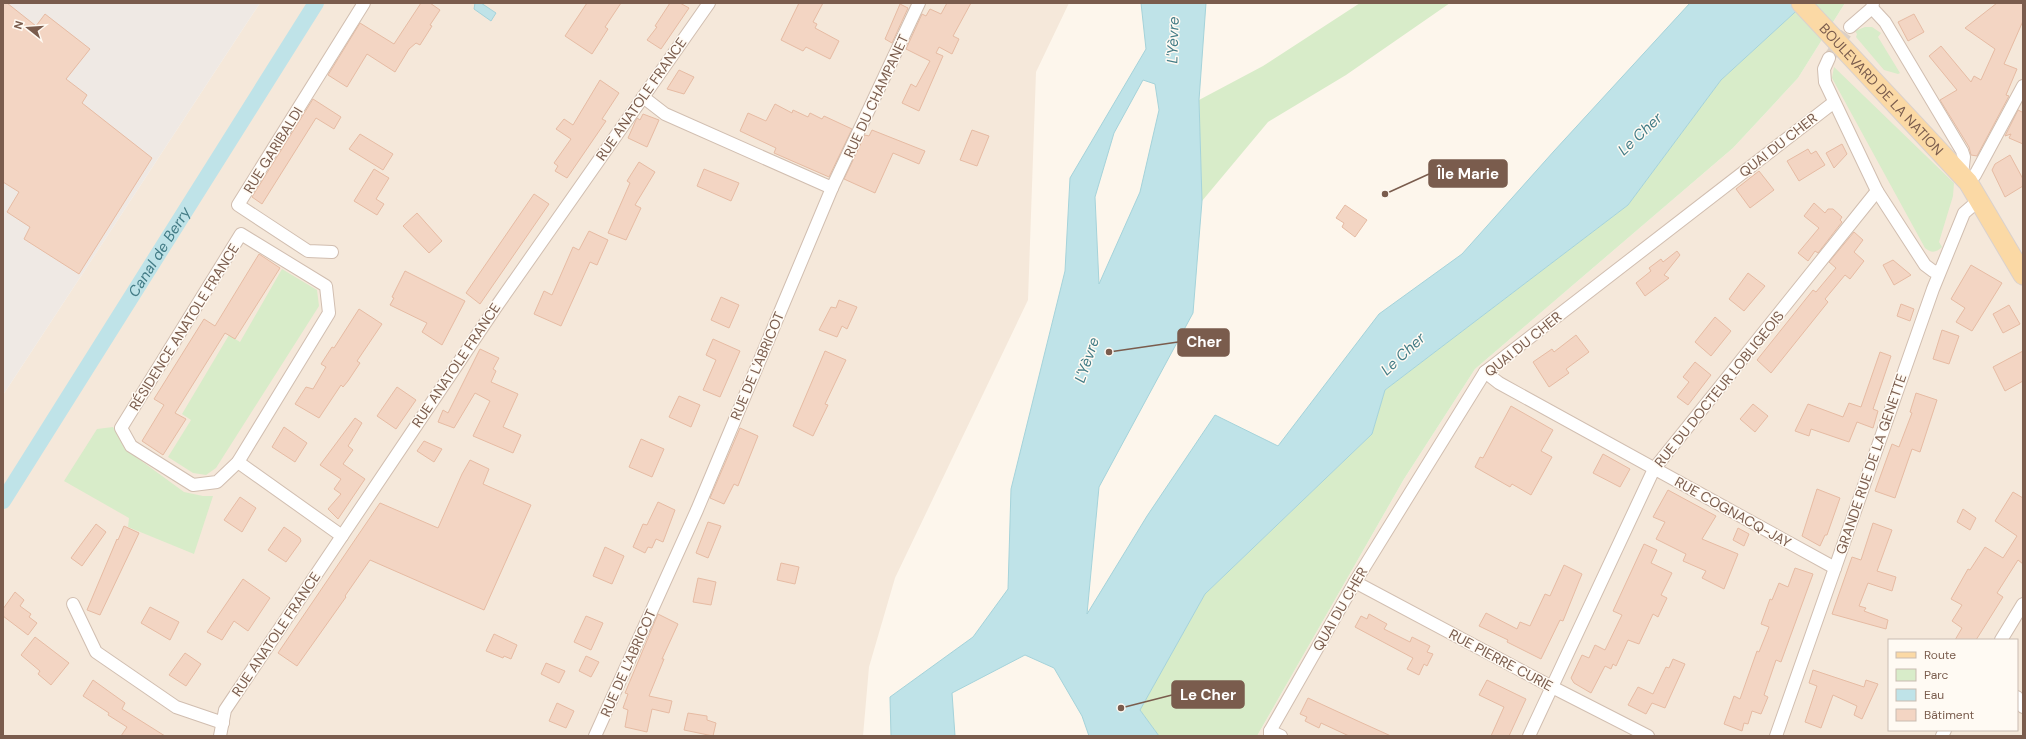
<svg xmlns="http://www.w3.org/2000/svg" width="2026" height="739" viewBox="0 0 2026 739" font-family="'DM Sans',sans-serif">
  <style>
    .residential { fill: #f5e8da; fill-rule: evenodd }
    .industrial { fill: #efe9e4 }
    .green { fill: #d8ecc9 }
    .water { fill: #bfe3e8; stroke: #a5d3da; fill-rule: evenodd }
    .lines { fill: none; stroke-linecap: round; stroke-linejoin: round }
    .canal { stroke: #bfe3e8; stroke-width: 16 }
    .building { fill: #f3d5c3; stroke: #e6bba3 }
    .minor-tunnel { stroke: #dcd0c4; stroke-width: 12; stroke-dasharray: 12 6; stroke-linecap: butt }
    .minor-casing { stroke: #d1beb0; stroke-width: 14 }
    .primary-casing { stroke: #dad1cd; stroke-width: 21 }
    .minor { stroke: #fff; stroke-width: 12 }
    .primary { stroke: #fbd9a5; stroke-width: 19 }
    .labels { text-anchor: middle; stroke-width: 3; stroke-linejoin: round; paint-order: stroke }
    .street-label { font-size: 14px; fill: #7a5c4d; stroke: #fffaf3 }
    .water-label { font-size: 15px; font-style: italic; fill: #437c86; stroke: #fffaf3 }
    .leader { fill: none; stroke: #7a5c4d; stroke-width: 1.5 }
    .callout-dot { fill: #7a5c4d; stroke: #fffaf3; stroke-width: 1.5 }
    .callout { fill: #7a5c4d; stroke: #7a5c4d; stroke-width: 1.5 }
    .callout-label { font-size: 15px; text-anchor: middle; font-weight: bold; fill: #fff }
  </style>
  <rect width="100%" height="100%" fill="#fdf6ec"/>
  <g class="residential">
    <polygon points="260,3 1069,3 1036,72 1028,300 895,578 869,667 863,736 3,736 3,395"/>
    <path d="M1845 3H2023V736H1257L1404 479 1475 369 1733 148 1798 78ZM1889 640H2017V730H1889Z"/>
  </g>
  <polygon class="industrial" points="3,3 260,3 3,395"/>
  <g class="green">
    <polygon points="1360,3 1450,3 1346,75 1268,122 1202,201 1199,100 1263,66"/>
    <polygon points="1805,3 1845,3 1798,78 1733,148 1475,369 1404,479 1257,736 1159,736 1140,710 1205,594 1372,434 1385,390 1628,205 1721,80"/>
    <polygon points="1865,27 1872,27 1881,33 1878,37 1900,73 1898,74 1884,70 1856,37 1857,34 1855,31"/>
    <path d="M1834 67 1954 183 1953 196 1939 242 1942 247C1936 253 1931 253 1925 248L1832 78Z"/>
    <polygon points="282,269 317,290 319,306 216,468 206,475 193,473 168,457 191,420 182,414 229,335 240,342"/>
    <polygon points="113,427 125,449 184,492 203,496 213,496 194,554 128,527 129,518 64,481 97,429"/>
  </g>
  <g class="water">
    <polygon points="475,3 481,3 496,13 491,21 474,9"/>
    <path d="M1141 3H1206L1199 100 1202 201 1193 313 1099 487 1087 614 1147 516 1215 415 1278 446 1379 314 1462 254 1554 151 1690 3H1805L1721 80 1628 205 1385 390 1372 434 1205 594 1140 710 1159 736H1089L1082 716 1054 668 1025 655 952 693 955 736H891L890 697 973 637 1008 589 1011 489 1065 271 1070 178 1146 49ZM1143 80 1155 84 1159 110 1140 192 1099 284 1095 197 1114 133Z"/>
  </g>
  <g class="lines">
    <path class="canal" id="s1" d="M3 501 316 3"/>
  </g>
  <g class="building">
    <polygon points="3,3 7,3 36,26 45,14 90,49 66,79 87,95 82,103 152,158 79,274 24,239 30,227 7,212 19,192 3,182"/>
    <polygon points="421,3 430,3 440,10 430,25 432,26 420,45 416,43 409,49 395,72 367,54 347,87 328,75 360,23 394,44"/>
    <polygon points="587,3 621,3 605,27 608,29 592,54 565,36"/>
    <polygon points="670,3 680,3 689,8 661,49 647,40 657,27 655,26"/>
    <polygon points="799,3 823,3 813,22 817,24 815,28 839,41 830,59 806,47 803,51 781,40"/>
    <polygon points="947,3 971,3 953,36 959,39 952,54 939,47 936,53 943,56 919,111 902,103 911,84 916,87 930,61 906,49 922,14 926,16 930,9 941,14"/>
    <polygon points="1997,3 2023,3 2023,21 2004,64 2017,69 2006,95 2009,96 1977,156 1971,155 1969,147 1940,100 1957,90 1929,56 1941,46 1971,82 1974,76 1981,80 1995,49 1965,28"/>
    <polygon points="900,4 908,8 892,43 885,39"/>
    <polygon points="1914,14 1924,32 1908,41 1898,22"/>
    <polygon points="679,70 694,77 684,94 667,89"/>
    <polygon points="600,80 619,93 602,119 606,121 567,178 555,171 558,166 554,163 571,139 556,129 564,119 573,125"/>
    <polygon points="313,99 341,117 334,129 316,118 262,204 252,197"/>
    <polygon points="775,104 792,113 793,110 808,117 810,113 822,119 824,116 852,129 829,177 774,153 776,148 740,131 748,113 766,121"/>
    <polygon points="2018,110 2022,112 2023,111 2023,144 2009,138 2011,134 2005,136"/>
    <polygon points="643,114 659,120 647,147 628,138 636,120 637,118 640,120"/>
    <polygon points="872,130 925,151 919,164 893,153 875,193 844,179 865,135 869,136"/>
    <polygon points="972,130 989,136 977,166 960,160"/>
    <polygon points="360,134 393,154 383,170 349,149"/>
    <polygon points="1842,144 1847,154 1834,168 1826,153"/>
    <polygon points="1808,149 1811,154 1816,151 1825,165 1799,181 1787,161"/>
    <polygon points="2010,155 2023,179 2023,186 2005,197 1992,170 1995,164"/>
    <polygon points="639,162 655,172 635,205 641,208 626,240 608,233 630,183 627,181"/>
    <polygon points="374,169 389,178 376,199 384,204 377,215 354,201"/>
    <polygon points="704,169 739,183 731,201 697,186"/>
    <polygon points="1759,171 1774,190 1750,208 1736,189"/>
    <polygon points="534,194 549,204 480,304 466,293"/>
    <polygon points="1814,203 1825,213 1828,209 1833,209 1842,217 1840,220 1842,222 1818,253 1815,251 1808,261 1798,253 1819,228 1804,216"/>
    <polygon points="1345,205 1367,220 1355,237 1342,227 1344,223 1336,218"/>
    <polygon points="417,213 442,241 429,253 403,226"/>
    <polygon points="589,231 608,240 597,265 590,262 561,326 534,314 544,291 552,295 573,247 579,250"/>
    <polygon points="1854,232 1863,240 1854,252 1864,261 1850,279 1845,275 1825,299 1828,302 1771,373 1757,360 1813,290 1816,292 1836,268 1829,262"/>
    <polygon points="1677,251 1680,255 1664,275 1669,278 1645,296 1636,283 1651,271 1649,268 1661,259 1663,262"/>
    <polygon points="259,254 280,268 235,339 225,333 175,413 186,419 163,455 142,441 164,405 154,399 204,319 215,326"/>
    <polygon points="1893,260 1911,275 1894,285 1883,265"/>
    <polygon points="1971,265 2002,283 1972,331 1956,322 1965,308 1951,299"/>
    <polygon points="405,271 465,301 442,345 422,332 427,323 390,305 394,298 392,297"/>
    <polygon points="1748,273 1765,286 1744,311 1729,299"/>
    <polygon points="721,297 739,305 729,328 711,320"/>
    <polygon points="839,300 857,307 847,329 842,326 837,337 819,330 831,307 836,308"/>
    <polygon points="1901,304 1914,309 1910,321 1897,316"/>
    <polygon points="2009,305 2020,324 2003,333 1993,314"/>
    <polygon points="359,309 382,324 357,361 360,363 348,381 343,387 341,385 319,418 295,404 306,387 313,389 326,367 321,364 332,347 334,348"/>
    <polygon points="1715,317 1731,331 1711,356 1695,342"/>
    <polygon points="1942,330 1959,336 1949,364 1933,359"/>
    <polygon points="1576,335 1589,352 1566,369 1569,373 1549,387 1533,362 1552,349 1554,352"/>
    <polygon points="713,339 740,351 720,397 703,390 716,360 706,355"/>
    <polygon points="480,349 499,358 493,369 496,371 491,382 518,394 503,427 521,435 513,453 473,436 490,401 475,393 454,428 438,422 443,410 448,413"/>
    <polygon points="825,351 846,360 825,404 828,405 813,436 793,426"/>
    <polygon points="2023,351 2023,381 2005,391 1993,367"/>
    <polygon points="1880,352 1891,356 1873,409 1878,411 1873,428 1857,422 1849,442 1811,429 1809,436 1795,431 1808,404 1843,417 1849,403 1861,407"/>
    <polygon points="1695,362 1711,375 1688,405 1677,397 1689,382 1683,377"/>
    <polygon points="397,387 416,400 396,429 377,416"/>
    <polygon points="1916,393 1937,400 1920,452 1912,449 1895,498 1875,491 1892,444 1899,447 1912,413 1910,412"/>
    <polygon points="679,396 700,405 691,427 669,417"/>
    <polygon points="1753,404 1768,416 1755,432 1740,419"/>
    <polygon points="1511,406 1553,430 1541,451 1552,457 1531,495 1512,484 1510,487 1475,467 1480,457 1483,458"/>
    <polygon points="355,418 362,423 348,446 353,450 343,464 365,479 338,519 328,509 341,494 334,489 341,479 320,465"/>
    <polygon points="284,427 307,443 295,462 272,447"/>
    <polygon points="740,428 758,436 738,486 734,484 724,504 710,498"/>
    <polygon points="641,439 664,449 652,477 629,467"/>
    <polygon points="424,441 442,449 434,462 417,451"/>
    <polygon points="1603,454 1630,469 1620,487 1593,473"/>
    <polygon points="470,460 489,469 483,484 531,505 484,610 370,560 345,596 346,597 297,666 278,653 380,503 438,528 462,474"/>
    <polygon points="1817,489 1840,498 1827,535 1825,535 1820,546 1802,536"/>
    <polygon points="1668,490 1716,516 1702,539 1738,554 1724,589 1702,578 1706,571 1683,561 1686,554 1656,539 1665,522 1653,517"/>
    <polygon points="2013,492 2023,498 2023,564 2018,560 1997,593 2003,597 1976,640 1955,640 1962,628 1952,621 1962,605 1951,599 1968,569 1970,570 1985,547 2003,558 2017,536 1995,521"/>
    <polygon points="240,497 256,508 242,532 224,520"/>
    <polygon points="658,502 675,510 663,542 656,539 652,548 648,547 645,553 633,547 643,524 647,525"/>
    <polygon points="1963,509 1976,518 1970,530 1957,522"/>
    <polygon points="708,522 721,526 708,558 696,553"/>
    <polygon points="1873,523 1892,530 1877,571 1896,577 1892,591 1868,583 1859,606 1866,608 1864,611 1888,620 1886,629 1832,614 1852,557 1861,560"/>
    <polygon points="96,524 106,532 82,566 71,558"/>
    <polygon points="124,526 139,533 100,615 87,610 117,539 118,540"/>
    <polygon points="284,527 300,538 301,541 286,562 268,550"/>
    <polygon points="1738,528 1749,534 1744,546 1733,540"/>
    <polygon points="1644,544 1657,550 1651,563 1672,573 1661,595 1667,598 1658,617 1653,614 1639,644 1628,640 1616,666 1613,664 1611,669 1605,666 1591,693 1574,683 1571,678 1582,655 1589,658 1595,645 1605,650 1622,615 1613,611"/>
    <polygon points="605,547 624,556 612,584 593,576"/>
    <polygon points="781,563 799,567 795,584 777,580"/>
    <polygon points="1564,565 1582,574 1563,621 1560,620 1541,659 1507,642 1508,640 1479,626 1486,613 1517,629 1520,622 1530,626 1545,594 1550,596"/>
    <polygon points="1795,568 1813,574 1781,662 1776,660 1764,695 1768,697 1761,714 1752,711 1748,724 1744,723 1742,731 1724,724 1734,696 1740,699 1757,651 1759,652 1769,627 1761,624 1770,599 1772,600 1779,583 1788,587"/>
    <polygon points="698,578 716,582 711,605 693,602"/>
    <polygon points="243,579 270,598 248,631 234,621 222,640 207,632"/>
    <polygon points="15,592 24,600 20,606 31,614 29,617 37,623 28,635 3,616 3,609"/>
    <polygon points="150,607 179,622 170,640 141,623"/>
    <polygon points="658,614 678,624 662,659 664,659 649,696 672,701 669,713 652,709 647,732 625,727 628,710 623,708 628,694 625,693"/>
    <polygon points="1369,614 1387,624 1384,629 1410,642 1412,637 1430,646 1427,652 1433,654 1427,666 1424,664 1419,675 1407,669 1413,658 1355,627 1361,616 1367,619"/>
    <polygon points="586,616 603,623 591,650 574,642"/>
    <polygon points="494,634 517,645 511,659 504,656 503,658 486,651"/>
    <polygon points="35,637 69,663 51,685 38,674 40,671 21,655"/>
    <polygon points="185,653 201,664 186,686 169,675"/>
    <polygon points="586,656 599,662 591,677 579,671"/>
    <polygon points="1673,659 1685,664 1665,708 1652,703 1646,714 1628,705 1638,687 1653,694 1666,667 1669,668"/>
    <polygon points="546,663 565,671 559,683 541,674"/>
    <polygon points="1813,670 1864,687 1866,680 1878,684 1862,719 1854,715 1857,706 1833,695 1821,728 1805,722 1817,686 1809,683"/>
    <polygon points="93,680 125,703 122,709 165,736 121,736 127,727 108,715 109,713 83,696"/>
    <polygon points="1487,680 1526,699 1509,736 1491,736 1504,707 1479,695"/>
    <polygon points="1308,698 1360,722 1391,736 1349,736 1321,723 1319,728 1305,721 1307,717 1300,714"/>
    <polygon points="557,703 574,711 566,728 549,721"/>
    <polygon points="688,713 707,716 707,720 716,723 713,736 684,730"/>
  </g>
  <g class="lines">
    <polyline class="minor-tunnel" points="1829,58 1850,27"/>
    <defs>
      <g id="minor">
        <polyline points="1872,8 1885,22 1962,151 1964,157 1962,175"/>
        <polyline points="1850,27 1872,8 1873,3"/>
        <polyline points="1829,58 1824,69 1825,82 1877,191 1925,265 1933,271 1939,272"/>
        <polyline points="1968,182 1975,175 2023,86"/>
        <polyline points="832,188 919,3"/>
        <polygon points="241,234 326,286 329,313 238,462 217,482 193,485 131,446 121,428"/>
        <polyline points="332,252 308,251 238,205 364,3"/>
        <polyline points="1485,372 1499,383 1835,568"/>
        <polyline points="238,462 342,536"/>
        <polyline points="1355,582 1552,687 1648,736"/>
        <polyline points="73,604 96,652 176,707 223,723"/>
        <polyline points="2001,640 2023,604"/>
        <polyline points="2017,697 2023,707"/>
        <polyline points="1270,731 1355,582 1485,372 1833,103"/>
        <polyline points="220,736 225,710 496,307 709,3"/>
        <polyline points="595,736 697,510 832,188 665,114 643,97"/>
        <polyline points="1270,736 1270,731 1281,736"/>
        <polyline points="1529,736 1654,469 1877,191"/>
        <polyline points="1776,736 1933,289 1964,213 1979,200"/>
        <polyline points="1942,736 1945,730"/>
      </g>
      <g id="primary">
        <path id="s2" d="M1801 3 1968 182 2023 275"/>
      </g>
    </defs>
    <use href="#minor" class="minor-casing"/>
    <use href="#primary" class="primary-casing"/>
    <use href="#minor" class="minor"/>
    <use href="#primary" class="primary"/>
  </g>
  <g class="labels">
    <g class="street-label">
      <text dy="5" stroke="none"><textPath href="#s2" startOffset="118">BOULEVARD DE LA NATION</textPath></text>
      <text transform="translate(876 96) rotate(-65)" y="5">RUE DU CHAMPANET</text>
      <text transform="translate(641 99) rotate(-55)" y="5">RUE ANATOLE FRANCE</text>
      <text transform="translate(1778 145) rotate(-38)" y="5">QUAI DU CHER</text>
      <text transform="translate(273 150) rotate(-58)" y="5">RUE GARIBALDI</text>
      <text transform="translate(184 327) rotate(-58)" y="5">RÉSIDENCE ANATOLE FRANCE</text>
      <text transform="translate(1523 344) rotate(-39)" y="5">QUAI DU CHER</text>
      <text transform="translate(456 365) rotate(-56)" y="5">RUE ANATOLE FRANCE</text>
      <text transform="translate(757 366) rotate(-67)" y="5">RUE DE L'ABRICOT</text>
      <text transform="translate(1719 389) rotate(-51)" y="5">RUE DU DOCTEUR LOBLIGEOIS</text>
      <text transform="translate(1871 464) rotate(-71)" y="5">GRANDE RUE DE LA GENETTE</text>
      <text transform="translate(1733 512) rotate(29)" y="5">RUE COGNACQ-JAY</text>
      <text transform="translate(1340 609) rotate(-60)" y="5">QUAI DU CHER</text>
      <text transform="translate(276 634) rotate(-56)" y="5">RUE ANATOLE FRANCE</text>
      <text transform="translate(1501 660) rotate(28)" y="5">RUE PIERRE CURIE</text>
      <text transform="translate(628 663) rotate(-66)" y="5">RUE DE L'ABRICOT</text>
    </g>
    <g class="water-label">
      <text transform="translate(1173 40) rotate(-88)" y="5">L'Yèvre</text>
      <text transform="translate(1640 134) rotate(-43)" y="5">Le Cher</text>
      <text dy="5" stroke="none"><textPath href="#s1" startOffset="294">Canal de Berry</textPath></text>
      <text transform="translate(1403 354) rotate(-43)" y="5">Le Cher</text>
      <text transform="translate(1087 360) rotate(-71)" y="5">L'Yèvre</text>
    </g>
  </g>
  <path class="leader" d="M1385 194L1429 174M1109 352L1178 342M1121 708L1172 695"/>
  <g class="callout-dot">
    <circle cx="1385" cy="194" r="4"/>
    <circle cx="1109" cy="352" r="4"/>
    <circle cx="1121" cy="708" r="4"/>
  </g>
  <g class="callout">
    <rect x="1429" y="160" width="78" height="27" rx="4"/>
    <rect x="1178" y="329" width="51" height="27" rx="4"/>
    <rect x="1172" y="681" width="72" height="27" rx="4"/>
  </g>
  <g class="callout-label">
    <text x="1468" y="179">Île Marie</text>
    <text x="1204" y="347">Cher</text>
    <text x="1208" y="700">Le Cher</text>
  </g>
  <rect width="2026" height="739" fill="none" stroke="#7a5c4d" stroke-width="8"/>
  <rect x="1888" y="639" width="130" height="92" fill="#fffaf3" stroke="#cabbb1"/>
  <rect x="1896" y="652" width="20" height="6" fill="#fbd9a5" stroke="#cabbb1"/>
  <text x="1924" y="659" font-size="12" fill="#7a5c4d">Route</text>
  <rect x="1896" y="669" width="20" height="12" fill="#d8ecc9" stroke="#cabbb1"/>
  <text x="1924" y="679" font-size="12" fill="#7a5c4d">Parc</text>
  <rect x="1896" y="689" width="20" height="12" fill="#bfe3e8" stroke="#cabbb1"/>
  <text x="1924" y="699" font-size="12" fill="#7a5c4d">Eau</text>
  <rect x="1896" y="709" width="20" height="12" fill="#f3d5c3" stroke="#cabbb1"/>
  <text x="1924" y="719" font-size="12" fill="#7a5c4d">Bâtiment</text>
  <g transform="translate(28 28) rotate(287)" stroke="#fffaf3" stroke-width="3" paint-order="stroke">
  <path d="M0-3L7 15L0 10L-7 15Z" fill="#7a5c4d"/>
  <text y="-6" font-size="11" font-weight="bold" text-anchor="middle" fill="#7a5c4d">N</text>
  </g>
</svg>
